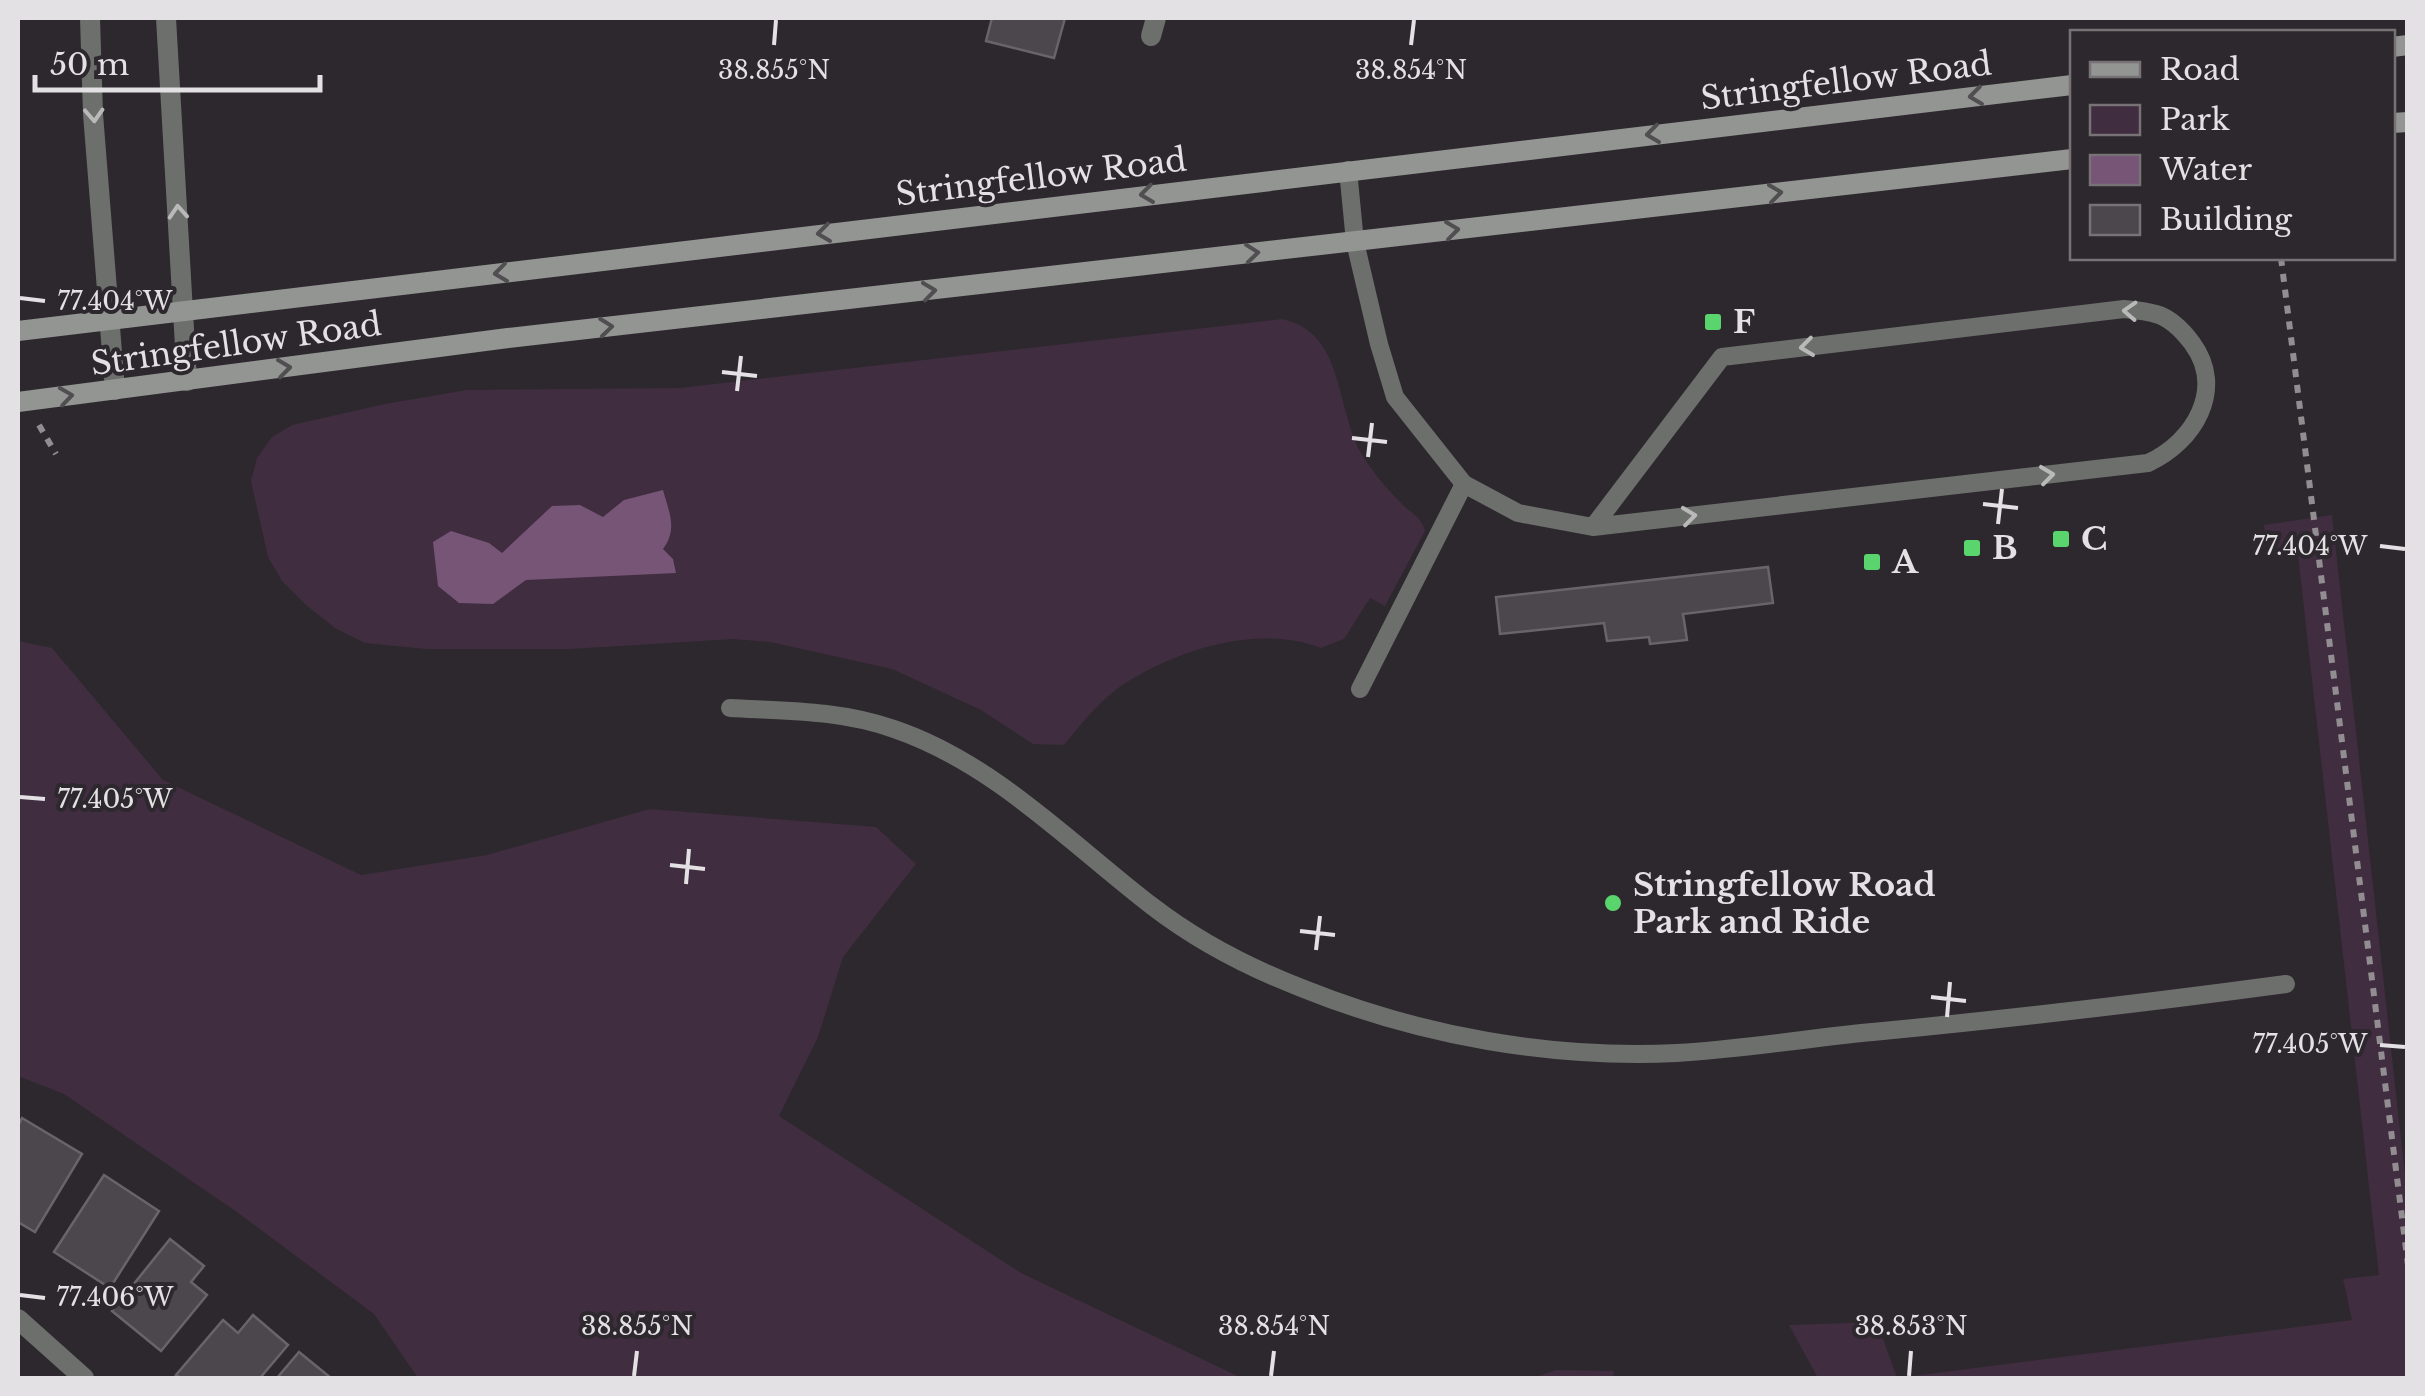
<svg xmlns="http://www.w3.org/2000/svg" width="2425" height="1396" viewBox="0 0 2425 1396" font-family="'Libre Baskerville',serif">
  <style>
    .green { fill: #402d40 }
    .water { fill: #757 }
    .building { fill: #4c474c; stroke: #696469; stroke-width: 2.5 }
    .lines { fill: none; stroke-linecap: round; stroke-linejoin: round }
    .path { stroke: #918d91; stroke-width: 6; stroke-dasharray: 8 8; stroke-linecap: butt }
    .service { stroke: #6c6f6c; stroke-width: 18 }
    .minor { stroke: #6c6f6c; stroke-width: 20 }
    .tertiary { stroke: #6c6f6c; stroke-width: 20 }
    .secondary { stroke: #929592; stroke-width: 20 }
    .oneway { stroke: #504e50 }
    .oneway2 { stroke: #bab9ba }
    .ticks { fill: none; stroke: #e4e1e4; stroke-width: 4 }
    .poi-dot { fill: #5ad56e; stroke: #2d282d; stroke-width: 4 }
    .labels { text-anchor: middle; stroke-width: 8; stroke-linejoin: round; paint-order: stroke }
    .street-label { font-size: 32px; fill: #e4e1e4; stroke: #2d282d }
    .poi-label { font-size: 32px; font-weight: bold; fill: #e4e1e4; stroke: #2d282d; text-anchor: start }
    .ticks-label { font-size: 25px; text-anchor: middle; fill: #e4e1e4; stroke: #2d282d; stroke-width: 8; stroke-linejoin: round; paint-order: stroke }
  </style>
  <rect width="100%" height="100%" fill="#2d282d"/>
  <g class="green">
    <path d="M1282 319C1344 332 1335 405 1361 453 1371 470 1386 488 1400 502 1409 512 1422 517 1425 531L1385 606 1370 598 1344 639 1321 648C1258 624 1179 649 1124 684 1101 699 1081 724 1064 745L1033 744 981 710 892 669 770 642 733 639 570 649H426L365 643 335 628 306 605 282 581 268 557 251 481 257 458 272 437 292 425 385 404 467 390 680 388Z"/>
    <polygon points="2332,515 2407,1193 2407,1378 1897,1378 2352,1320 2343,1279 2379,1275 2298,555 2268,557 2264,525"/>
    <polygon points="18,641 52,648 163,780 361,875 487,855 650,809 876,827 916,864 843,957 818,1037 779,1116 1021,1273 1242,1378 418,1378 374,1314 234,1210 64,1094 18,1076"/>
    <polygon points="1877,1322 1897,1378 1818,1378 1789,1325"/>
    <polygon points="1556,1370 1614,1371 1613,1378 1533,1378"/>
  </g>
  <path class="water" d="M663 490C669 512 678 529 663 549L673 559 676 573 526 580 493 604 459 603 438 586 433 542 451 531 489 543 502 553 552 506 580 505 603 517 624 500Z"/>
  <g class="building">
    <polygon points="992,18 1065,18 1054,58 986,41"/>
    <polygon points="1768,567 1773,603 1683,614 1687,640 1650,644 1649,637 1607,641 1604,623 1500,634 1496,597"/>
    <polygon points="22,1118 82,1154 35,1232 18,1222 18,1126"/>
    <polygon points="104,1175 159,1211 110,1288 54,1252"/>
    <polygon points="170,1239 204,1266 191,1282 207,1295 161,1351 112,1311"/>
    <polygon points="253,1315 288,1345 260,1378 181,1378 176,1375 223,1320 238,1333"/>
    <polygon points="299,1352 331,1378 277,1378"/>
  </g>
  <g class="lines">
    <g class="path">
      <polyline points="2281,258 2408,1265"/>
      <polyline points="39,425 56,454"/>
    </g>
    <g class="service">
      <path d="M1348 170 1355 242 1379 344 1395 397 1464 484 1518 513 1593 527 2148 463C2194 442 2226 389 2192 343 2183 331 2170 318 2156 314 2146 311 2134 310 2124 309L1722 357 1593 527"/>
      <polyline points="1360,689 1464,484"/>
      <path d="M730 708C786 711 840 710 894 729 994 763 1070 843 1152 906 1196 940 1252 969 1304 989 1421 1036 1551 1059 1677 1053 1746 1049 1814 1037 1883 1031 2017 1018 2152 1002 2286 984"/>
    </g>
    <g class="minor">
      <polyline points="1151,36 1156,18"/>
      <polyline points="18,1319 84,1378"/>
    </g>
    <g class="tertiary">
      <polyline points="90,18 93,114 115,390"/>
      <polyline points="166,18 187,381"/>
    </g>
    <g class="secondary">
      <polyline points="2392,47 2408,45"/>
      <polyline points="2392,123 2408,122"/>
      <polyline points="18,331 2072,85"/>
      <polyline points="18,402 508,338 2072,159"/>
    </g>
  </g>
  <defs><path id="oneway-chevron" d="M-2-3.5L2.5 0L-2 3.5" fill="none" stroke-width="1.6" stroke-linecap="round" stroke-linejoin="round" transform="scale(2.5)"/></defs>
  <g class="oneway">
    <use href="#oneway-chevron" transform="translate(1976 96) rotate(173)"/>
    <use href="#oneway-chevron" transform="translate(1653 134) rotate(173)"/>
    <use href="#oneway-chevron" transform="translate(1775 193) rotate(-7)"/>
    <use href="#oneway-chevron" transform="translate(1147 194) rotate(173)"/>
    <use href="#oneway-chevron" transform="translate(1452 230) rotate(-7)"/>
    <use href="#oneway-chevron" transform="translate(824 233) rotate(173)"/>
    <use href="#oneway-chevron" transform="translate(1252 253) rotate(-6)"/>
    <use href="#oneway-chevron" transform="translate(501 273) rotate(173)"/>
    <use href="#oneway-chevron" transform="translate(929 291) rotate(-7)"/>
    <use href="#oneway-chevron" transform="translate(606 327) rotate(-6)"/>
    <use href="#oneway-chevron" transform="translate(284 368) rotate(-7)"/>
    <use href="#oneway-chevron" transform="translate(66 396) rotate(-8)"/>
  </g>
  <g class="oneway2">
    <use href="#oneway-chevron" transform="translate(94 115) rotate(87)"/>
    <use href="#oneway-chevron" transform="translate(178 212) rotate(-94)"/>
    <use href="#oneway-chevron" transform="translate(2130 311) rotate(-177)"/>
    <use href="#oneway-chevron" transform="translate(1807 347) rotate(173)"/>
    <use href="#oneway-chevron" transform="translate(2047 475) rotate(-7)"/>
    <use href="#oneway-chevron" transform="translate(1689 516) rotate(-7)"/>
  </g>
  <path class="ticks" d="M774 45 776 20M1411 45 1414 20M20 298 45 301M722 372 757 376M737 391 741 356M1352 438 1387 442M1368 457 1372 423M1983 504 2018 508M1998 524 2002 489M2380 546 2405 549M20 797 45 799M670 865 705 869M686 884 689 849M1300 931 1335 935M1316 950 1320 916M1931 997 1966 1001M1947 1017 1950 982M2380 1045 2405 1047M20 1295 45 1298M634 1376 637 1351M1271 1376 1274 1351M1909 1376 1911 1351"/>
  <g class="poi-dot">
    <rect x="1703" y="312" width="20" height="20" rx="5"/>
    <rect x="2051" y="529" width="20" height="20" rx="5"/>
    <rect x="1962" y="538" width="20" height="20" rx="5"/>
    <rect x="1862" y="552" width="20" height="20" rx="5"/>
    <circle cx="1613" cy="903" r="10"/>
  </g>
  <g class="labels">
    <g class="street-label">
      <text transform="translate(1846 81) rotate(-7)" y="11">Stringfellow Road</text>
      <text transform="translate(1041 177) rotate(-7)" y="11">Stringfellow Road</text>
      <text transform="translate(236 344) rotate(-8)" y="11">Stringfellow Road</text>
    </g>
    <g class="poi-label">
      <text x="1733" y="333">F</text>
      <text x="2081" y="550">C</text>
      <text x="1992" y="559">B</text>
      <text x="1892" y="573">A</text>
      <text x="1633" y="896">Stringfellow Road<tspan x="1633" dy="37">Park and Ride</tspan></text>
    </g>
  </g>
  <g class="ticks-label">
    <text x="774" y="79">38.855°N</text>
    <text x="1411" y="79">38.854°N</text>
    <text x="115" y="310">77.404°W</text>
    <text x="2310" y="555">77.404°W</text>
    <text x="115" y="808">77.405°W</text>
    <text x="2310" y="1053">77.405°W</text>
    <text x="115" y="1306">77.406°W</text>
    <text x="637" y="1335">38.855°N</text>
    <text x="1274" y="1335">38.854°N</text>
    <text x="1911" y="1335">38.853°N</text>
  </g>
  <rect width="2425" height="1396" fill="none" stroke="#e4e1e4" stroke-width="40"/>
  <rect x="2070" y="30" width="325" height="230" fill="#2d282d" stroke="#767276" stroke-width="2.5"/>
  <rect x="2090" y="62" width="50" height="15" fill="#929592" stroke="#767276" stroke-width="2.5"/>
  <text x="2160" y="80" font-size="30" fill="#e4e1e4">Road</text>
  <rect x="2090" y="105" width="50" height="30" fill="#402d40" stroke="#767276" stroke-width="2.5"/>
  <text x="2160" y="130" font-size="30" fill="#e4e1e4">Park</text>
  <rect x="2090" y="155" width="50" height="30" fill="#775577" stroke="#767276" stroke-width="2.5"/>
  <text x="2160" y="180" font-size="30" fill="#e4e1e4">Water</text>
  <rect x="2090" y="205" width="50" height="30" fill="#4c474c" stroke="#767276" stroke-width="2.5"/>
  <text x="2160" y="230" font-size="30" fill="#e4e1e4">Building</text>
  <path d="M35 75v15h285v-15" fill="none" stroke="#e4e1e4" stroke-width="5"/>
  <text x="50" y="75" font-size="30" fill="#e4e1e4" stroke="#2d282d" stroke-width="8" paint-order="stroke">50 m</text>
</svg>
